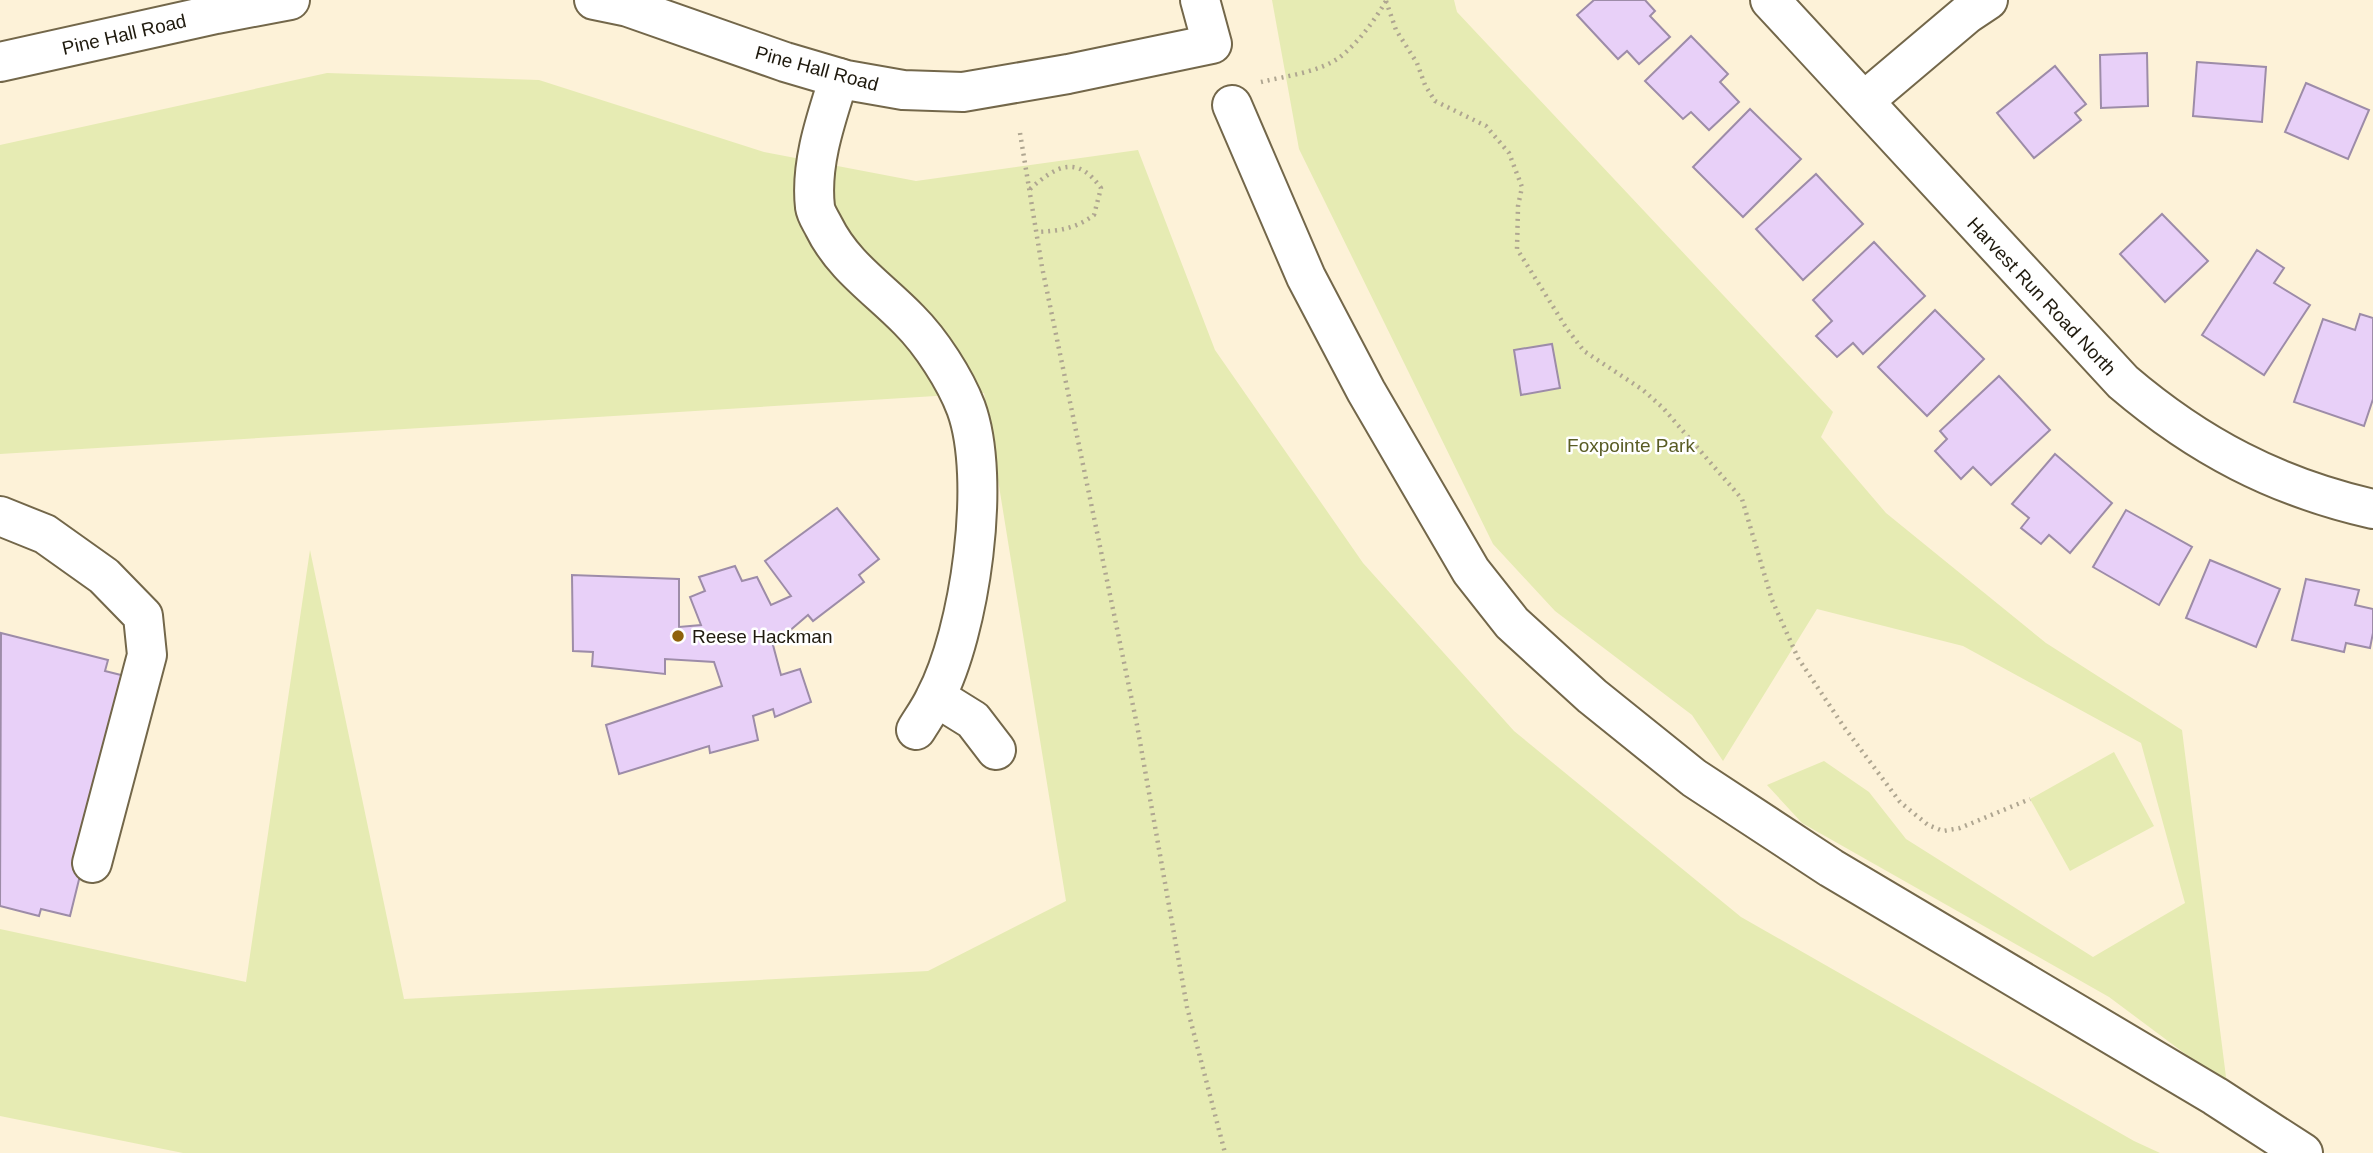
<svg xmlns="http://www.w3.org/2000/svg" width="2373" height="1153" viewBox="0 0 2373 1153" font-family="Helvetica,sans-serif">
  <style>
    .green { fill: #e6ebb3 }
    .building { fill: #e8d0f8; stroke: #9d8ca8; stroke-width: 2 }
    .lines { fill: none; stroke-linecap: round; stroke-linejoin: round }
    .minor-casing { stroke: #73674a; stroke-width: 42 }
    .path { stroke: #afa691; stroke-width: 4.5; stroke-dasharray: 2 5; stroke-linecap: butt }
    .minor { stroke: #fff; stroke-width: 38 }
    .poi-dot { fill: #8f610b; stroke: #fff; stroke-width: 2.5 }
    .labels { text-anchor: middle; stroke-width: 5; stroke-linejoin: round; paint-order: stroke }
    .street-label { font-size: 19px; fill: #1f1a0e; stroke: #fff }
    .park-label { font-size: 19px; fill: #595c24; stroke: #fff }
    .poi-label { font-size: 19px; fill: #1f1a0e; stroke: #fff; text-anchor: start }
  </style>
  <rect width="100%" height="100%" fill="#fdf2d8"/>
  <g class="green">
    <polygon points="1272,0 1454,0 1457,12 1833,412 1821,437 1886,513 2046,643 2182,730 2227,1085 2109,997 1802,823 1767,785 1824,761 1869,792 1906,839 2093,957 2185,903 2141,743 1963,646 1817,609 1723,761 1692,715 1555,611 1493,544 1299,149"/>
    <polygon points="327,73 539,80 764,152 916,181 1138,150 1215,350 1363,563 1514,731 1741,917 2134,1141 2160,1153 183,1153 0,1116 0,929 246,982 310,550 404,999 928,971 1066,901 984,393 0,454 0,145"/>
    <polygon points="2114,752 2154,826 2070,871 2030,799"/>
  </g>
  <g class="building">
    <polygon points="1594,0 1645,0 1655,11 1650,16 1670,37 1639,64 1627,51 1618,59 1577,15"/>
    <polygon points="1691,36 1728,74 1720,82 1739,102 1709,130 1691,112 1683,119 1645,81"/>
    <polygon points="2147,53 2148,106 2101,108 2100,55"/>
    <polygon points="2197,62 2266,67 2262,122 2193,116"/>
    <polygon points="2055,66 2086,104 2075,113 2081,120 2034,158 1997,113"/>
    <polygon points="2306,83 2369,110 2348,159 2285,132"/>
    <polygon points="1750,109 1801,159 1743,217 1693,167"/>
    <polygon points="1816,174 1863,224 1803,280 1756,229"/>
    <polygon points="2162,214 2208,261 2165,302 2120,254"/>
    <polygon points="1874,242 1925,296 1863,354 1853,343 1837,357 1816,336 1832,321 1813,300"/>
    <polygon points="2257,250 2284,268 2274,283 2310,305 2264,375 2202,335"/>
    <polygon points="1935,310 1984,359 1927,416 1878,367"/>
    <polygon points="2360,314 2373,318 2373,399 2364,426 2294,402 2323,319 2355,330"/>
    <polygon points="1552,344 1560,388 1521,395 1514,350"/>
    <polygon points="1999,376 2050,430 1991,485 1973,467 1961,479 1935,451 1947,439 1940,431"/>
    <polygon points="2055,454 2112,503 2070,553 2049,535 2041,544 2021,528 2029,518 2012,504"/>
    <polygon points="837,508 879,559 859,575 864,582 813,621 808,615 773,645 781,675 800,669 811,702 775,717 773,709 753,716 758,740 710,753 709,746 619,774 606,725 722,686 714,662 665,659 665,674 592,666 593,652 573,651 572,575 679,579 679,627 701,625 690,597 705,591 699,577 735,566 742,581 757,577 771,605 791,596 765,561"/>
    <polygon points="2126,510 2192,547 2159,605 2093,567"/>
    <polygon points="2210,560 2280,589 2256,647 2186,618"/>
    <polygon points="2306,579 2359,590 2355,605 2373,609 2373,633 2370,648 2346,643 2344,652 2292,640"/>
    <polygon points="1,633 108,660 105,671 129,677 70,916 41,909 39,916 0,906"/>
  </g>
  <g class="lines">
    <defs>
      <g id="minor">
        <polyline points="594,0 628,7 785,62 846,80 903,90 963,92 1068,74 1212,44 1200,0"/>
        <path d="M1770 0 2123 382C2198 446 2276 487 2373 509"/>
        <polyline points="0,62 216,14 290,0"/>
        <path d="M839 78C826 119 810 164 815 207 816 214 821 221 824 227 843 266 879 289 909 320 931 342 955 379 966 408 992 479 970 632 935 698 930 709 922 720 916 730"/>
        <polyline points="1864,101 1967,14 1988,0"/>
        <polyline points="1232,105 1306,277 1366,391 1471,571 1512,623 1592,696 1694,778 1831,868 2215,1096 2303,1153"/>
        <polyline points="0,516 45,534 104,576 143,616 147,655 92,863"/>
        <polyline points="936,697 973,720 996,750"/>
      </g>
    </defs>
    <use href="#minor" class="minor-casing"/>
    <g class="path">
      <polyline points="1386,1 1396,30 1417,63 1425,85 1435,101 1486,126 1509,153 1522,187 1518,206 1517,249 1567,329 1584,351 1643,390 1663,408 1742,499 1772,600 1798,658 1844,727 1900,802 1928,825 1943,831 1960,828 2030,799"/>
      <path d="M1261 82C1286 76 1320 72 1340 57 1359 42 1374 21 1386 1"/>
      <polyline points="1020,133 1042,267 1137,725 1187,1007 1225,1153"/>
      <path d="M1030 189C1056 166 1077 154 1101 188L1094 215C1075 229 1059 231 1036 232"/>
    </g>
    <use href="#minor" class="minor"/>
  </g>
  <circle class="poi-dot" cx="678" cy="636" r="7"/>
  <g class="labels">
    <g class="street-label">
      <text transform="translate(124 34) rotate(-13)" y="7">Pine Hall Road</text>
      <text transform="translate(817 68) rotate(15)" y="7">Pine Hall Road</text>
      <text transform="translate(2042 296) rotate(47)" y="7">Harvest Run Road North</text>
    </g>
    <g class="park-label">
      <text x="1631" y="452">Foxpointe Park</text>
    </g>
    <g class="poi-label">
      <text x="692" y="643">Reese Hackman</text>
    </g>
  </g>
</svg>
